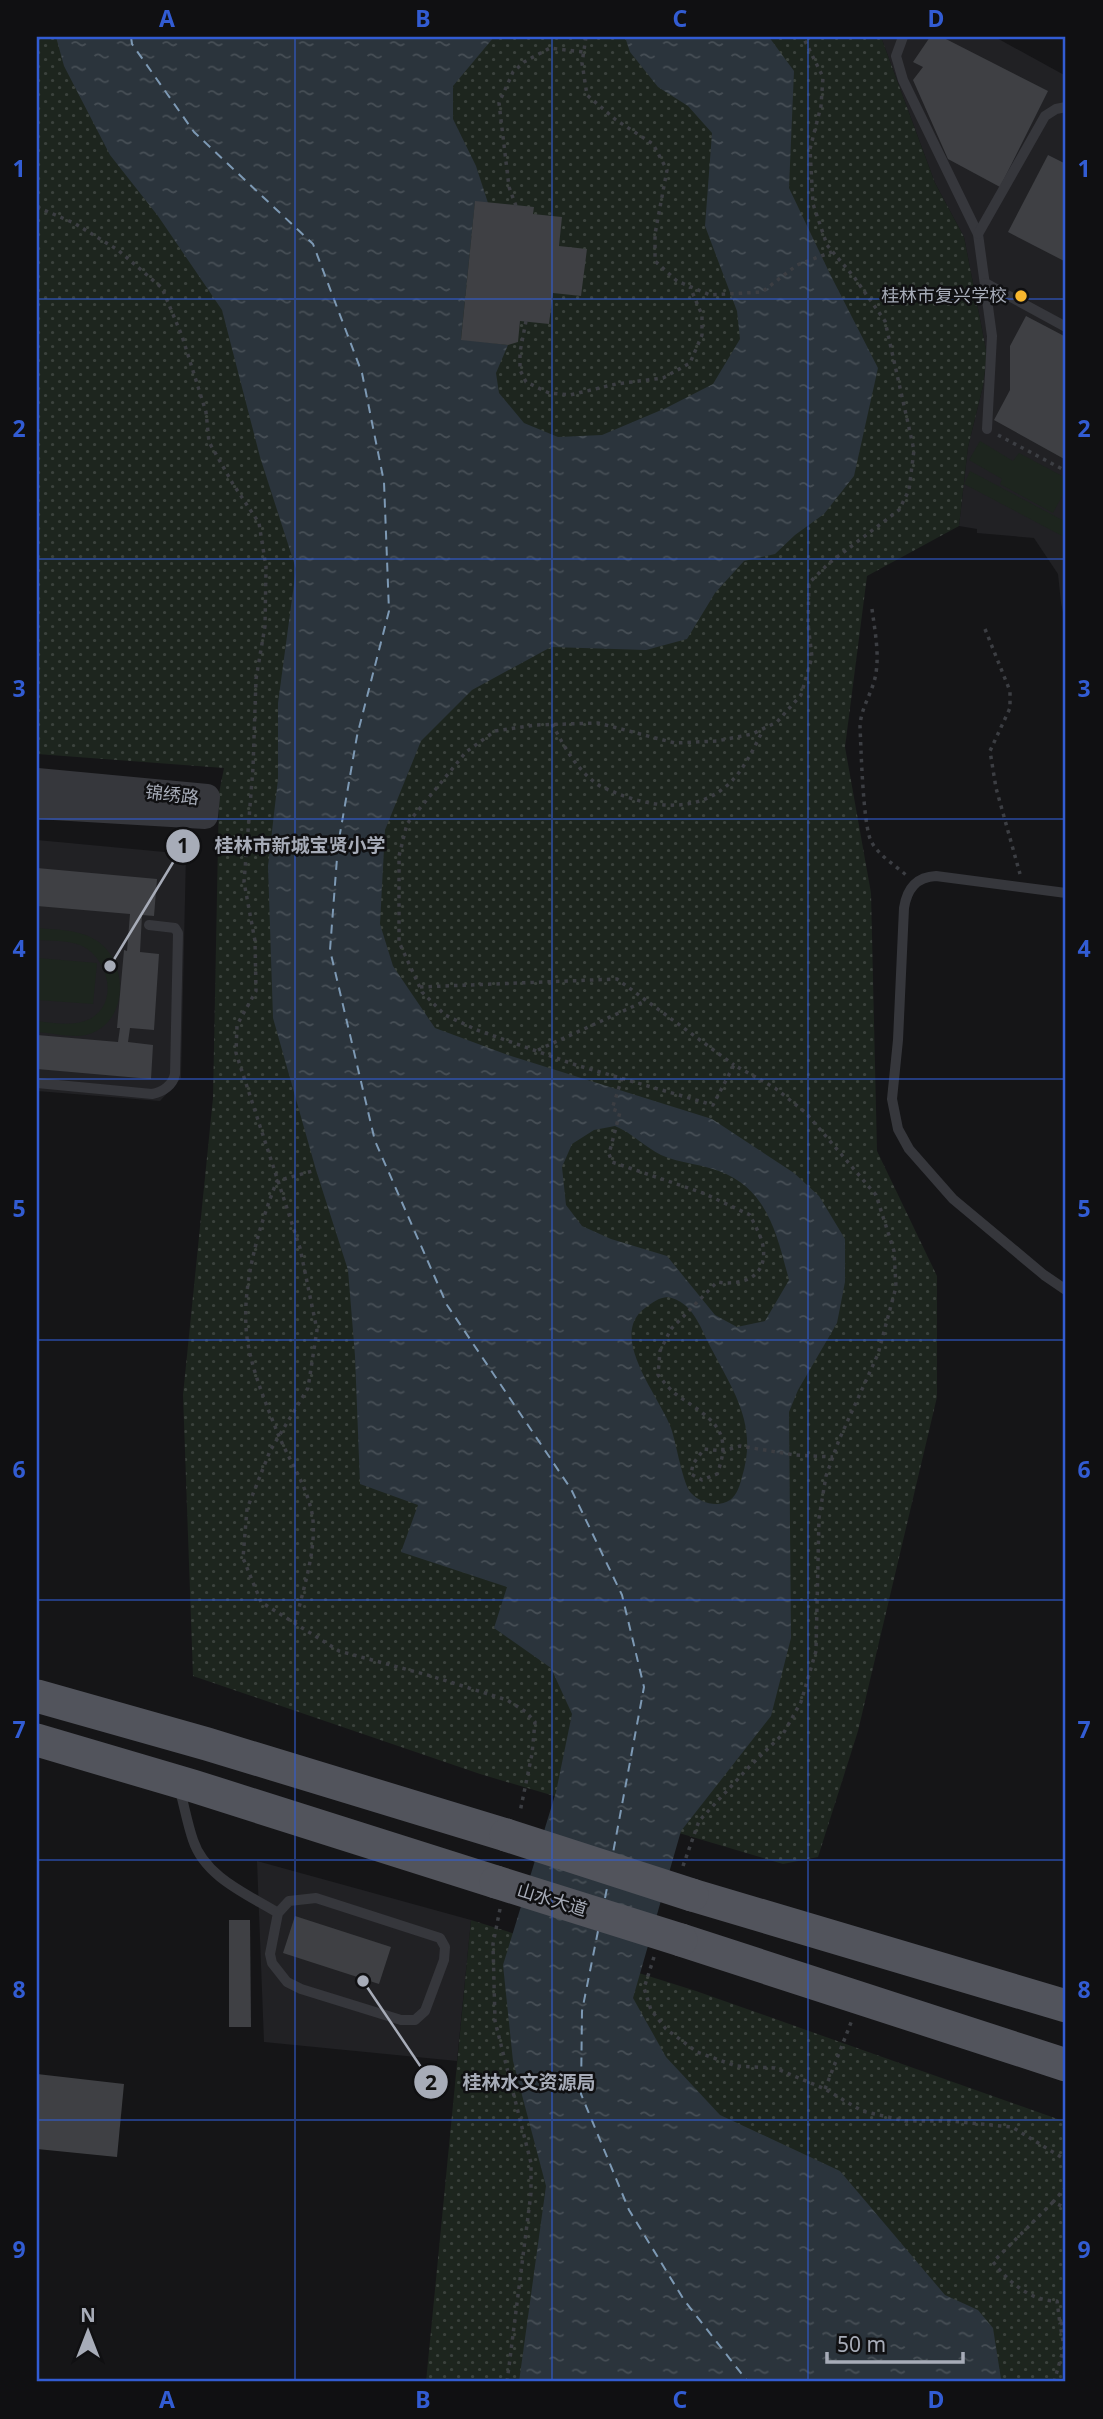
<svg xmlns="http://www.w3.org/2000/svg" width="1103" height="2419" viewBox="0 0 1103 2419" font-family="'Noto Sans','Noto Sans SC',sans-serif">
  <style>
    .built { fill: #212124 }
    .park { fill: url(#park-dots) }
    .garden { fill: #1d251e }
    .water { fill: url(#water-ripples); fill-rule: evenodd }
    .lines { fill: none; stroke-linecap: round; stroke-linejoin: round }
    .ferry { stroke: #7d99b4; stroke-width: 2; stroke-dasharray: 9 7; stroke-linecap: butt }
    .building { fill: #3f4044 }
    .path { stroke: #3c3e43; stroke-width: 3.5; stroke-dasharray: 3.5 5; stroke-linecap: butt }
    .service { stroke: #36373c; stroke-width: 10 }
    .tertiary { stroke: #36373c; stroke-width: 26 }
    .primary { stroke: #52545c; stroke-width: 33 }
    .primary-bridge { stroke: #52545c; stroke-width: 33 }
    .grid { fill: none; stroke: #325cd3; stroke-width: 2; stroke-opacity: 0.55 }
    .poi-dot { fill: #f7b62e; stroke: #101012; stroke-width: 2.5 }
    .labels { text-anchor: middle; stroke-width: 5; stroke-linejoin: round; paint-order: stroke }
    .poi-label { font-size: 18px; fill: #a7acb8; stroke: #101012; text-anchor: end }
    .street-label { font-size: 18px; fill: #a7acb8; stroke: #101012 }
    .leader { fill: none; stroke: #a7acb8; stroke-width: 2.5 }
    .callout-dot { fill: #a7acb8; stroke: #101012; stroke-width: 2.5 }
    .mark-label { font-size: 21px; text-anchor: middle; font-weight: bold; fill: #111 }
    .callout-label { font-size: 19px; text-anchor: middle; font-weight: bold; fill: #a7acb8; stroke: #101012; stroke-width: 5; stroke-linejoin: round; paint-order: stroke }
    .neatline { fill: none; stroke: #325cd3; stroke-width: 2.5 }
    .grid-label { font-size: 23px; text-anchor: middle; font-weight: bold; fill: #325cd3 }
  </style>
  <defs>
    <pattern id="park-dots" width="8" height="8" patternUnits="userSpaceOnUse" patternTransform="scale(1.75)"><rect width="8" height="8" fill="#1d251e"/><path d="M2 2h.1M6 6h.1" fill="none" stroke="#3b423d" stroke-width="1.8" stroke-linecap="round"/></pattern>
    <pattern id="water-ripples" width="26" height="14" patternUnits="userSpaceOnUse" patternTransform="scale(1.75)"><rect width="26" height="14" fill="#2b343c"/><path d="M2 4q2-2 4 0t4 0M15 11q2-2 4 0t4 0" fill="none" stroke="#474f56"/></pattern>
  </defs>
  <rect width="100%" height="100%" fill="#151517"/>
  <g class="built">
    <polygon points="881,37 995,37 1066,76 1066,626 1061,603 1058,574 1034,538 977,533 977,529 959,526 968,447 983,386 987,355 964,237 935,183"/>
    <polygon points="37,840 186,854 181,1078 160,1101 37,1091"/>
    <polygon points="257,1861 471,1920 457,2061 264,2042"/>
  </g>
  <g class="park">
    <polygon points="37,37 881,37 935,183 964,237 987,355 983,386 968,447 959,526 867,576 845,747 871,893 877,1151 937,1276 937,1397 858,1731 818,1857 783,1864 480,1774 193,1676 183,1395 213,1098 219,793 224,768 37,754"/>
    <polygon points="471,1920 696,1991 1066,2122 1066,2382 426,2382"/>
  </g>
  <g class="garden">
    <polygon points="980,441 1013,461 1019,453 1066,478 1066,489 1053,513 1000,484 1002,479 969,460"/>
    <polygon points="970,471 1066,522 1066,538 964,484"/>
    <path d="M37 928C58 930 82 929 100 943 130 967 127 1025 86 1035 71 1038 52 1033 37 1032V1021C54 1023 73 1027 90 1019 121 1002 107 956 80 945 67 940 50 941 37 940Z"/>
    <polygon points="37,958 97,963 93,1004 37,1000"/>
  </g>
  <path class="water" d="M56 37H494L453 86V119L476 166 488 203 475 202 461 339 508 345 496 373 499 393 524 423 558 437 602 435 666 408 713 384 740 339 737 311 705 226 712 133 688 106 658 87 630 52 625 37H769L794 71 789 188 830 274 878 368 854 476 824 514 795 535 775 554 744 561 715 593 687 639 646 650 551 647 472 690 421 741 385 830 380 924 393 966 435 1028 511 1056 712 1119 794 1173 819 1196 845 1239V1282L837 1323 798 1390 789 1412 791 1638 771 1716 681 1831 633 1998 666 2057 720 2115 840 2171 945 2295 978 2310 993 2328 1001 2379 999 2382H519L546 2186 513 2061 503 1965 556 1792 572 1714 551 1668 494 1628 507 1587 401 1552 418 1505 360 1484 355 1356 348 1270 316 1170 273 1018 268 866 278 779V703L296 569 260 457 222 310 158 216 110 155 64 66ZM615 1126C632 1133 645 1147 661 1155 679 1163 701 1164 719 1171 768 1189 777 1235 789 1280L765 1321 737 1327 715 1315 667 1256 611 1239 582 1226 566 1205 562 1167 572 1144 594 1130ZM668 1297C693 1302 700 1327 711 1348 734 1392 758 1425 742 1477 740 1485 737 1495 730 1500 718 1508 700 1503 691 1493 683 1485 676 1442 671 1428 660 1397 607 1336 645 1308 653 1302 658 1298 668 1297Z"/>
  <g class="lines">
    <g class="ferry">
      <polyline points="131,37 132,44 194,132 313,244 362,373 384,482 389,611 357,736 338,845 330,950 375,1141 447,1305 571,1489 622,1595 644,1687 613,1853"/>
      <polyline points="605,1898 608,1883"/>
      <polyline points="598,1931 582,2011 581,2094 629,2210 684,2300 748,2382"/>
    </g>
  </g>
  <g class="building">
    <polygon points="930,37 942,37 1048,91 1000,187 948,159 913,80 923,67 913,62"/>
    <polygon points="1048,155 1066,164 1066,262 1008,232"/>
    <polygon points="475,201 534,207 533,214 562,217 559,246 587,249 581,296 553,293 549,324 520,321 518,342 508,345 461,340"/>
    <polygon points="1026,316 1066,337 1066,460 994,420 1010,390 1010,346"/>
    <polygon points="37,868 157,879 154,916 142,915 140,952 159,954 154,1030 130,1028 128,1042 153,1045 151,1079 37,1069 37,1035 118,1042 120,1028 117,1028 124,950 127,951 130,914 37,906"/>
    <polygon points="295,1916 391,1947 379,1984 283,1953"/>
    <polygon points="229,1920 250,1920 251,2027 229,2027"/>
    <polygon points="37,2074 124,2084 117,2157 37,2149"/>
  </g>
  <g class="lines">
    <g class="path">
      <polyline points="586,37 582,63 587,95 616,120 653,144 667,170 655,234 655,261 677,281 710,295 762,292 797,265 832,252"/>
      <polyline points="516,206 509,187 499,103 513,72 524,62 550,48 583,52"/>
      <polyline points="37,207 74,223 118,250 162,288 182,336 206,412 209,442 233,484 259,523 266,567 265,626 256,679 253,768 244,882 255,941 256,991 237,1025 236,1053 300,1248 317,1330 308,1388 270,1451 247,1509 243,1558 261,1602 339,1651 431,1676 507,1700 526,1712 535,1722 532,1754 520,1812"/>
      <polyline points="526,321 520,352 520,370 526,382 549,393 570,395 616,384 663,378 690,363 702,335 702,315 690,287"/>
      <polyline points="998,435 1066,471"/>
      <path d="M872 609C875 632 880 656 875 678 871 695 861 708 860 726 861 748 863 825 871 841 878 855 895 865 906 875"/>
      <polyline points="985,629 1010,691 1010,708 990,751 996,788 1020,874"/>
      <path d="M552 724C564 746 576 769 597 784 602 788 610 790 616 793 651 807 693 813 724 788 742 774 753 750 763 730"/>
      <polyline points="420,987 617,979 734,1065"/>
      <polyline points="538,1050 645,1001"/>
      <path d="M622 1078 612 1109 620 1112 609 1154 612 1162 703 1193 750 1215C754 1224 761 1235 763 1246 768 1277 743 1286 717 1282L671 1329 660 1351 658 1375C664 1382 670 1390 677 1395 709 1418 735 1428 717 1474L702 1480 691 1474 693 1464 704 1449 723 1451 740 1446 795 1455 833 1457"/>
      <path d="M295 1623C303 1590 318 1546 312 1513 306 1484 289 1460 278 1434 265 1401 248 1362 246 1327 243 1280 260 1223 277 1181L316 1170"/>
      <polyline points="683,1866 699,1821 749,1767 783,1734 801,1702 816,1651 819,1518 826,1476 839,1440 878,1354 896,1287 894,1251 876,1195 806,1113 775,1088 734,1065 713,1105 576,1065 477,1030 445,1015 422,992 399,942 399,856 407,824 466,752 495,731 535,725 598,723 675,743 717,741 752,734 777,722 801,695 812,657 808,624 809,583 828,564 899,510 909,490 914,450 885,321 854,277 827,245 813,204 810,149 821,106 823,77 803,37"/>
      <polyline points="500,1909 493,1944 495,2021 531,2163 531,2193 507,2382"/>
      <polyline points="654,1957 644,1988 651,2010 666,2029 697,2052 736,2066 775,2068 825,2089 862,2111 905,2121 950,2121 1012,2127 1066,2160"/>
      <polyline points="825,2089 852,2020"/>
      <polyline points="1066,2187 1053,2202 1066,2208"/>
      <path d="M1053 2202 993 2262C1009 2282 1030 2301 1057 2301L1060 2324"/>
      <polyline points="1054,2382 1064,2347 1060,2324 1066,2322"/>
    </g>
    <g class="service">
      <polyline points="903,37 896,56 903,80 978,234 992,336 987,429"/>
      <polyline points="978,234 1045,116 1056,109 1066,107"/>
      <polyline points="985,283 1066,327"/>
      <path d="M1066 893 936 876C916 877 907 889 904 908L898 1040 892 1099 898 1129 909 1149 953 1199 1044 1275 1066 1290"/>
      <path d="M37 1083 152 1094C163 1092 173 1085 175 1074L178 933 175 928 149 925"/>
      <path d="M179 1787C184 1804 187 1823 193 1840 205 1877 247 1894 278 1913L270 1954 272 1963 287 1982 301 1989 401 2020H415L425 2011 444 1960 445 1947 440 1938 316 1898 289 1901 278 1913"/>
    </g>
    <polyline class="tertiary" points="37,781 207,797 205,816 37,806"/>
    <g class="primary">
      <polyline points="37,1696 207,1744 506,1835"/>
      <polyline points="37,1740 193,1786 496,1882"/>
      <polyline points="692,1895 1066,2006"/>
      <polyline points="681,1940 1066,2065"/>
    </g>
    <g class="primary-bridge">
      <polyline points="506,1835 692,1895"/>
      <polyline points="496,1882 681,1940"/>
    </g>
  </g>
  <path class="grid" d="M295 37V2382M552 37V2382M808 37V2382M37 299H1066M37 559H1066M37 819H1066M37 1079H1066M37 1340H1066M37 1600H1066M37 1860H1066M37 2120H1066"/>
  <circle class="poi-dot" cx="1021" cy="296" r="7"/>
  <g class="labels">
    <g class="poi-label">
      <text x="1007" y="302">桂林市复兴学校</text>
    </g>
    <g class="street-label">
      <text transform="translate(172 795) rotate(7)" y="6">锦绣路</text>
      <text transform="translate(552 1900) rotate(17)" y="6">山水大道</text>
    </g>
  </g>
  <path class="leader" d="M110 966L183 846M363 1981L431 2082"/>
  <g class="callout-dot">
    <circle cx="110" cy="966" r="7"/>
    <circle cx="363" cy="1981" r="7"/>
    <circle cx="183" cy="846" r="18"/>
    <circle cx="431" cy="2082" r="18"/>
  </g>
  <g class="mark-label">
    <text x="183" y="853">1</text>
    <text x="431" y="2090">2</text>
  </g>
  <g class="callout-label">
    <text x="300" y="852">桂林市新城宝贤小学</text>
    <text x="529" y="2089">桂林水文资源局</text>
  </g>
  <rect width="1103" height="2419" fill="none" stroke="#101012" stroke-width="77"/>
  <g transform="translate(88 2332)" stroke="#101012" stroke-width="5" paint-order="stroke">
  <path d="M0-5L12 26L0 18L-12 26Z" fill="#a7acb8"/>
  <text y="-10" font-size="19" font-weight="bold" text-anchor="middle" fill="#a7acb8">N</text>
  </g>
  <path d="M827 2352v10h136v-10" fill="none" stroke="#a7acb8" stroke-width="3.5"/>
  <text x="837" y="2352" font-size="21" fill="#a7acb8" stroke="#101012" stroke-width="5" paint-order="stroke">50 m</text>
  <rect x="38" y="38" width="1026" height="2342" class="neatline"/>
  <g class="grid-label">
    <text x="167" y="27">A</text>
    <text x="423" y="27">B</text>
    <text x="680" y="27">C</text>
    <text x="936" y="27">D</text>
    <text x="19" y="177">1</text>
    <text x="1084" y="177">1</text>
    <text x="19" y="437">2</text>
    <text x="1084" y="437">2</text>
    <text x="19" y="697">3</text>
    <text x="1084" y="697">3</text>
    <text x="19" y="957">4</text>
    <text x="1084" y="957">4</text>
    <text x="19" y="1217">5</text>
    <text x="1084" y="1217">5</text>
    <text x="19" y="1478">6</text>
    <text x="1084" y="1478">6</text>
    <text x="19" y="1738">7</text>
    <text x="1084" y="1738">7</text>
    <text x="19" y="1998">8</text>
    <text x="1084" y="1998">8</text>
    <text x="19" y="2258">9</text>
    <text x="1084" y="2258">9</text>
    <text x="167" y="2408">A</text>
    <text x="423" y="2408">B</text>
    <text x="680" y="2408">C</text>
    <text x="936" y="2408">D</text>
  </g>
</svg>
